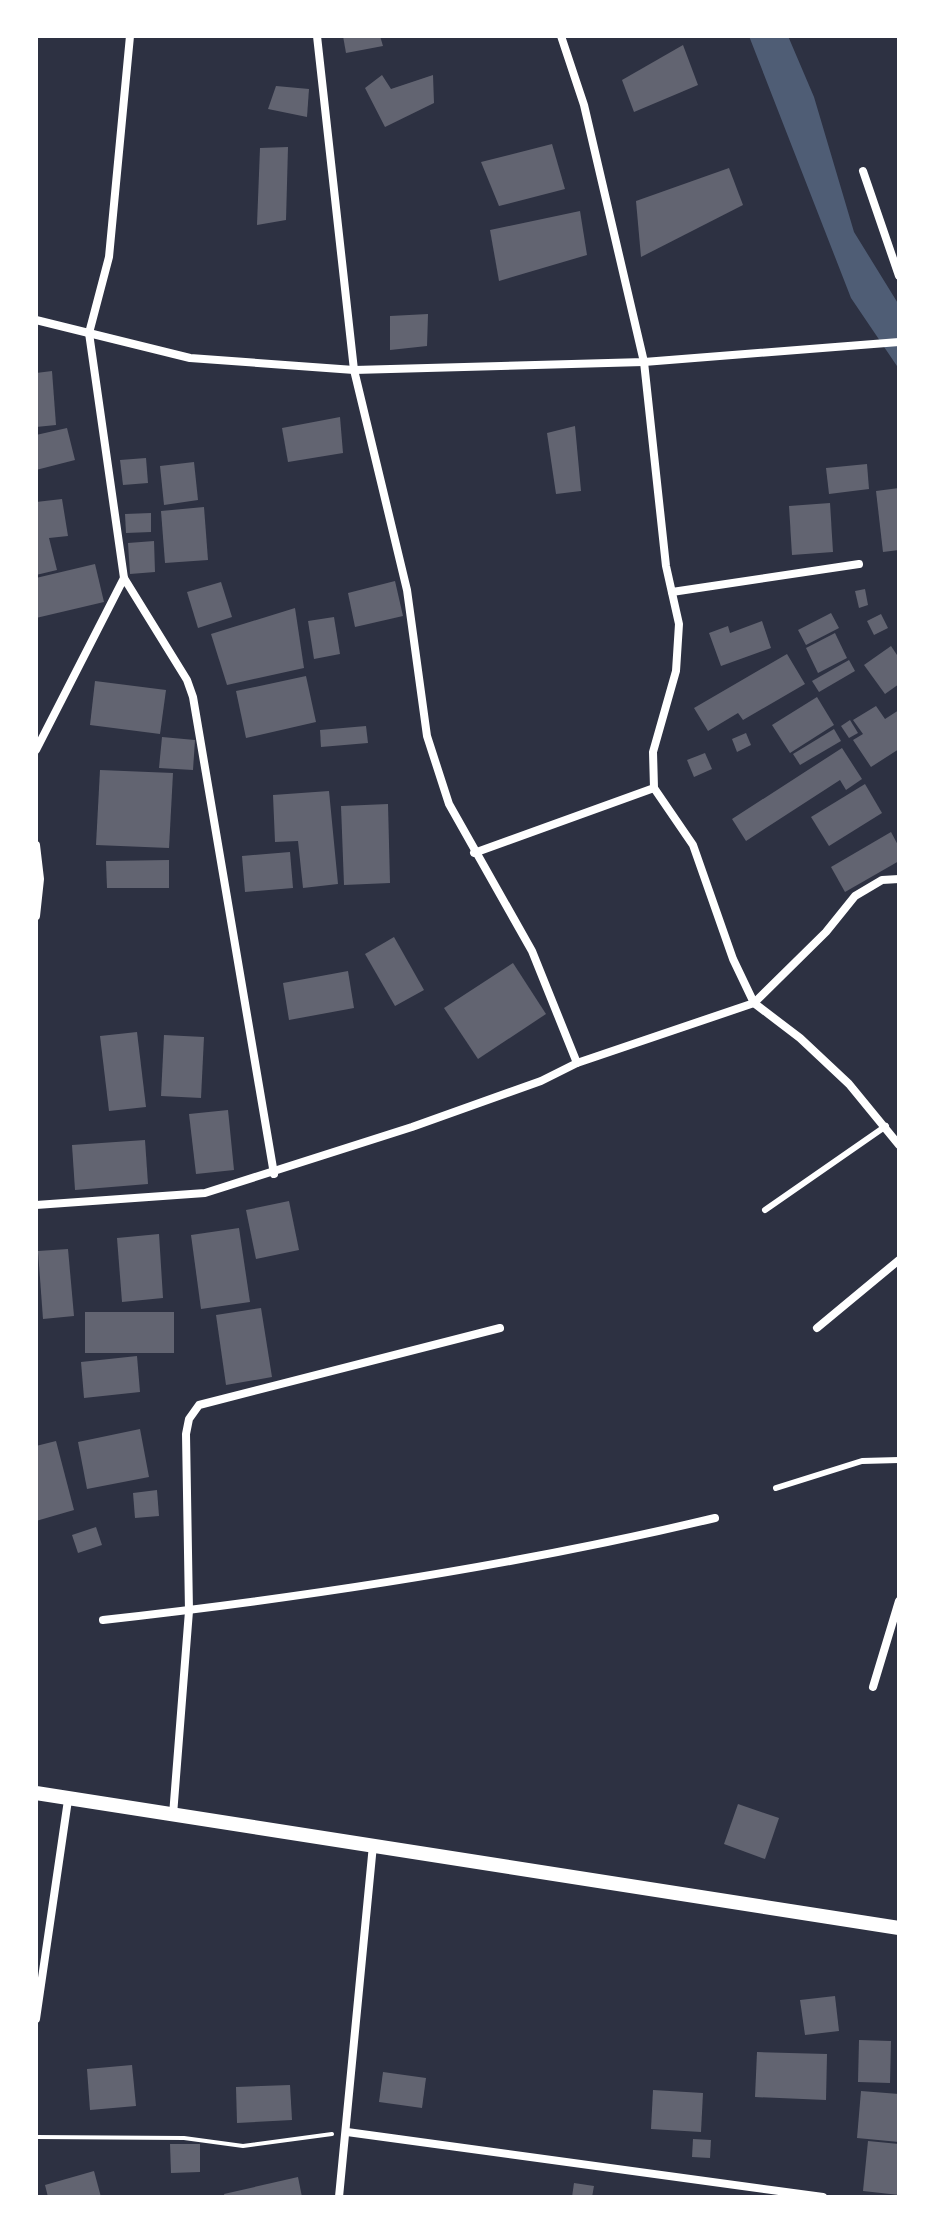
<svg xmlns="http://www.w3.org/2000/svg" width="935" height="2233" viewBox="0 0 935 2233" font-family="Commissioner,sans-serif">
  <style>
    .water { fill: #4f5d75 }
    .building { fill: #626471 }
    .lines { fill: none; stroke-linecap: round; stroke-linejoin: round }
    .path { stroke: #fff; stroke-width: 4 }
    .service { stroke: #fff; stroke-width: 6 }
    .minor { stroke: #fff; stroke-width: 8 }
    .tertiary { stroke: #fff; stroke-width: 14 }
  </style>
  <rect width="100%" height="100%" fill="#2d3142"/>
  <polygon class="water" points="749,36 788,36 814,97 854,232 899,305 899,369 851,298"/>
  <g class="building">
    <polygon points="343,36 380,36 383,46 346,53"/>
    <polygon points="683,45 698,85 634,112 622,80"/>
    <polygon points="382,75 391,89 433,75 434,103 385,127 365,88"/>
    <polygon points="276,86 309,89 307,117 268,109"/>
    <polygon points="552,144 565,189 499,206 481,162"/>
    <polygon points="288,147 286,220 257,225 260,148"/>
    <polygon points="729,168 743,205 641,257 636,201"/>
    <polygon points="580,211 587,255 499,281 490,230"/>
    <polygon points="428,314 427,346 390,350 390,316"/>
    <polygon points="52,371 56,425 36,427 36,373"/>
    <polygon points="340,417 343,453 288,462 282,428"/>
    <polygon points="575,426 581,491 556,494 547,433"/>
    <polygon points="67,428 75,460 36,470 36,435"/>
    <polygon points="146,458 148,483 123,485 120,460"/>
    <polygon points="194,462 198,500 164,505 160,466"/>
    <polygon points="867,464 869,489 829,494 826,468"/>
    <polygon points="899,488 899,550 883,552 876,491"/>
    <polygon points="62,499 68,536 49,538 57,570 36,575 36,502"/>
    <polygon points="830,503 833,552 792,555 789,506"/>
    <polygon points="204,507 208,560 165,563 161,511"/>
    <polygon points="151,513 151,532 126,533 125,514"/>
    <polygon points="154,541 155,572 130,574 128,543"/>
    <polygon points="95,564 104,602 36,618 36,578"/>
    <polygon points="395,581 403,616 355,627 348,593"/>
    <polygon points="221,582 232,617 198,628 187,592"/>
    <polygon points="865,589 868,605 859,608 855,591"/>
    <polygon points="295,608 304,668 227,685 211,634"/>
    <polygon points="831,613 839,628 806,645 798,630"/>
    <polygon points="881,614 888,628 874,635 867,621"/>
    <polygon points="334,617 340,654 314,659 308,621"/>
    <polygon points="762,621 771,648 721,666 709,633 728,626 730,633"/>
    <polygon points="835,633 847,658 818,673 806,648"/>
    <polygon points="891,646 899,658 899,684 885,694 864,665"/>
    <polygon points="787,654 805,684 743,720 738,713 708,731 694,708"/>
    <polygon points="849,660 855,671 819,692 812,681"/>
    <polygon points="306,676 316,722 246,738 236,691"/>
    <polygon points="95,681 166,690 160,734 90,725"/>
    <polygon points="817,697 834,725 790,753 772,725"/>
    <polygon points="876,706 885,719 899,710 899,749 871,767 853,740 863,734 853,720"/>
    <polygon points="850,720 858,733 849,738 841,726"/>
    <polygon points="366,726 368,743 321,747 320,730"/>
    <polygon points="834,729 841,741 800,765 793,754"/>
    <polygon points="746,733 751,745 737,752 732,739"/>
    <polygon points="162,737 195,740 193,770 159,768"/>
    <polygon points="842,748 862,779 846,790 840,780 746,841 732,819"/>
    <polygon points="705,753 712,769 694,777 687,760"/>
    <polygon points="100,770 173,773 169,848 96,845"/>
    <polygon points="865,784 882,813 829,846 811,817"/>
    <polygon points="329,791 338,884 303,888 298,841 275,842 273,795"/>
    <polygon points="388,804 390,883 344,885 341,806"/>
    <polygon points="891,832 899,847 899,861 845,892 831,867"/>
    <polygon points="290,852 293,888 245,892 242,856"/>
    <polygon points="169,860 169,888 107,888 106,861"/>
    <polygon points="394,937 424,990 395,1006 365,954"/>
    <polygon points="513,963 546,1014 478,1059 444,1008"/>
    <polygon points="348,971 354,1008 289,1020 283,983"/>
    <polygon points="137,1032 146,1107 109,1111 100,1036"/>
    <polygon points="164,1035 204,1037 201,1098 161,1096"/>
    <polygon points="228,1110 234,1170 196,1174 189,1114"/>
    <polygon points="145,1140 148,1184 75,1190 72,1145"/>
    <polygon points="289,1201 299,1250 256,1259 246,1210"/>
    <polygon points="239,1228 250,1302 201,1309 191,1235"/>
    <polygon points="159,1234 163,1298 122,1302 117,1238"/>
    <polygon points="68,1249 74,1316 43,1319 38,1251"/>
    <polygon points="261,1308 272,1377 226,1385 216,1315"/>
    <rect x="85" y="1312" width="89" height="41"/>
    <polygon points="137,1356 140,1392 84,1398 81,1362"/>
    <polygon points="140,1429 149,1477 87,1489 78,1442"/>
    <polygon points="56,1441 74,1510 36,1521 36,1446"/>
    <polygon points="157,1490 159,1516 135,1518 133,1493"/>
    <polygon points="96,1527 102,1545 78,1553 72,1535"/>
    <polygon points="738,1804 779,1818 765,1859 724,1844"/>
    <polygon points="835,1996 839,2031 805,2035 800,2000"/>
    <polygon points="859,2040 891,2041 890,2083 858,2082"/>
    <polygon points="757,2052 827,2054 826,2100 755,2097"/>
    <polygon points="132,2065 136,2106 90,2110 87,2069"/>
    <polygon points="383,2072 426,2078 422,2108 379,2102"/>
    <polygon points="290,2085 292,2120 237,2123 236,2087"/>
    <polygon points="653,2090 703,2093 701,2132 651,2129"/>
    <polygon points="861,2091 899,2094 899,2142 857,2138"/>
    <polygon points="693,2139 711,2140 710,2158 692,2157"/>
    <polygon points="868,2141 899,2144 899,2195 863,2191"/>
    <polygon points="170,2144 200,2144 200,2172 171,2173"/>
    <polygon points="94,2171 101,2197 48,2197 45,2185"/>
    <polygon points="298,2177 302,2197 225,2197 224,2194"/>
    <polygon points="574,2183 594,2186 592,2197 572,2197"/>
  </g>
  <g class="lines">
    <polyline class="path" points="36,2137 184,2138 243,2146 332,2134"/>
    <g class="service">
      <polyline points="765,1210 886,1126"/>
      <polyline points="776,1488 862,1461 899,1460"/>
    </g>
    <g class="minor">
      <polyline points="561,36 584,105 644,362 666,566 679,624 676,671 653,752 654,788 693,845 733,959 754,1003 800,1038 849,1084 899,1145"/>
      <polyline points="863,171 899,276"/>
      <polyline points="36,320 190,358 354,370 644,362 899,342"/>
      <polyline points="124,578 89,333 109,257 130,36"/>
      <polyline points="672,592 859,564"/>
      <polyline points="36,750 124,578 187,680 193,697 274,1174"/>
      <polyline points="36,845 40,879 36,916"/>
      <polyline points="474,853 654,788"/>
      <polyline points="577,1063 754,1003 826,932 855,896 882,880 899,879"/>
      <polyline points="36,1205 205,1193 412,1127 541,1081 577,1063 532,951 449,804 427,736 407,590 354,370 317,36"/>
      <polyline points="817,1328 899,1260"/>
      <path d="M103 1620C309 1597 514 1566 715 1518"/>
      <polyline points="873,1687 899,1601"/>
      <polyline points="173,1815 189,1611 186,1434 189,1419 199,1405 500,1328"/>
      <polyline points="36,2019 68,1800"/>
      <polyline points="347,2132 823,2197"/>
      <polyline points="339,2197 373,1845"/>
    </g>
    <polyline class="tertiary" points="36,1793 899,1928"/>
  </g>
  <rect width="935" height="2233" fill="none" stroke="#ffffff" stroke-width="76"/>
</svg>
